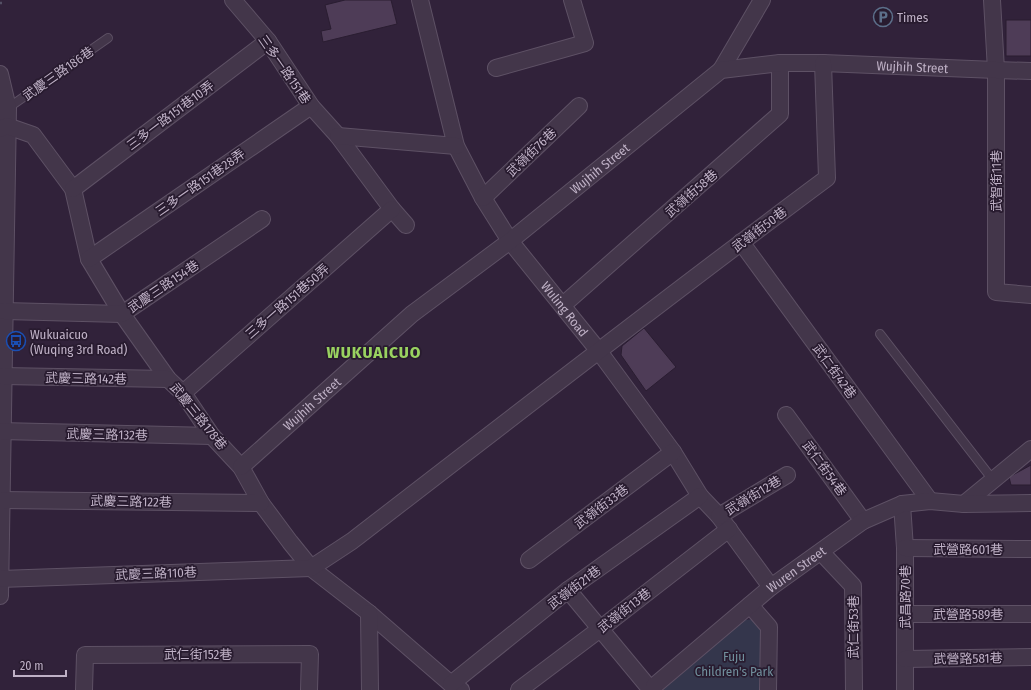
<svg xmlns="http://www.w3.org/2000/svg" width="1031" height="690" viewBox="0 0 1031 690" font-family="'Fira Sans Condensed','Noto Sans TC',sans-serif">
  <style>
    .park { fill: #34364c }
    .building { fill: #4e3c57; stroke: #2a1d31 }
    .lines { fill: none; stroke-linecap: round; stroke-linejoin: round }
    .service-casing { stroke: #5e5165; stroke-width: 10 }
    .minor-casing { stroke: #5e5165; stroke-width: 18 }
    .path { stroke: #545065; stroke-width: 2.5; stroke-dasharray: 3 3; stroke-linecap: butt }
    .service { stroke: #43364a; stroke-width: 8 }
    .minor { stroke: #43364a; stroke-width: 16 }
    .labels { text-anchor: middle; stroke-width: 3.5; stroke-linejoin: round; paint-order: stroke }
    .poi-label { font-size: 13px; fill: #bfb1c6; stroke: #281b2f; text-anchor: start }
    .street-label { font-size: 13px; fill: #bfb1c6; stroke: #281b2f }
    .park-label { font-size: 13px; fill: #708f9c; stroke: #281b2f }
    .district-label { font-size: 17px; font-weight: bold; letter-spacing: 1px; fill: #99d260; stroke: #281b2f }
  </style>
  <rect width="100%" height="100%" fill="#31223a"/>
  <polygon class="park" points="755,619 761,629 759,690 663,690 744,620"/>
  <g class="building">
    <polygon points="345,0 391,0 397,24 323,42 321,31 331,29 325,5"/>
    <rect x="1006" y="20" width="25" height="36"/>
    <polygon points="644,328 676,367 646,391 621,355 622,346"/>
    <polygon points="1031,465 1031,485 1011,485 1009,477"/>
  </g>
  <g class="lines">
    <defs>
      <g id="service">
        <polyline points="8,108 108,38"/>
        <polyline points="880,334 993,480"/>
      </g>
      <g id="minor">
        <polyline points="233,0 268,41 311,106 338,136 392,209 406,225"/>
        <path id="s1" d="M420 0 456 146 483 198 510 241 598 350 673 452 700 496 719 516 771 587"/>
        <polyline points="992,0 996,70 996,292 1031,295"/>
        <polyline points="496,68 585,43 572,0"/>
        <polyline points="721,70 762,0"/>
        <polyline points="0,74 8,108 0,596"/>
        <polyline points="0,129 7,126 33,135 73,189 89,259 122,314 168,379 183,393 212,436 241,467 261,503 290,542 311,568 369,613 451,684 461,690"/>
        <polyline points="338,136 456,146"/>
        <polyline points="73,189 268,41"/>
        <polyline points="483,198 579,106"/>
        <polyline points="741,242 930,501"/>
        <polyline points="89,259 311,106"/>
        <polyline points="563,305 780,114 780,63"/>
        <polyline points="4,311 122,314 262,219"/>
        <polyline points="3,376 168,379"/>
        <polyline points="183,393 392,209"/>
        <polyline points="786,415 863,521"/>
        <polyline points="0,431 212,436"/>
        <path id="s2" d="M241 467 412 314 510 241 721 70 780 63H823L996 70 1031 71"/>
        <polyline points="1,500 261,503"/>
        <polyline points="902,504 905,548 905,690"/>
        <polyline points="964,504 1031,449"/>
        <polyline points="719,516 787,475"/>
        <polyline points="905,548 1031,549"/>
        <polyline points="821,552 853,586 854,690"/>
        <polyline points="529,560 673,452"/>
        <path d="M0 579 311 568 352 541C510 419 667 297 827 178L823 63"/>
        <polyline points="568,590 651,690"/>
        <polyline points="750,605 769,627 768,690"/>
        <polyline points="369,613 370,690"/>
        <polyline points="905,614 1031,614"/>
        <polyline points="905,659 1031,657"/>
        <polyline points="451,684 568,590 700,496"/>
        <polyline points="84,690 85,655 310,654 309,690"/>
        <polyline points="519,690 600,629 729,529"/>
        <path id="s3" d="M654 690V686L771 587 863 521 902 504 930 501 964 504 1031 503"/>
      </g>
    </defs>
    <use href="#service" class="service-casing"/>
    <use href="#minor" class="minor-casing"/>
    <polyline class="path" points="0,3 2,3"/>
    <use href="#service" class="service"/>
    <use href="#minor" class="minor"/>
  </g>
  <defs>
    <symbol id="parking-ring" viewBox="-11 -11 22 22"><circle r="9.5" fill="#281b2f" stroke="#5c6f8a" stroke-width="1.5"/><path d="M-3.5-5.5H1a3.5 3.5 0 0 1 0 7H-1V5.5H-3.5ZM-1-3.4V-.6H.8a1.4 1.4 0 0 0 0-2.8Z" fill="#5c6f8a"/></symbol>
    <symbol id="bus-ring" viewBox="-11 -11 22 22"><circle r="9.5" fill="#281b2f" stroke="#1a4fb4" stroke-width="1.5"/><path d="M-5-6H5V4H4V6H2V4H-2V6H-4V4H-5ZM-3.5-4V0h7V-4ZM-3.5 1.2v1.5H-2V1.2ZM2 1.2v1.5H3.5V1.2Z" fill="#1a4fb4"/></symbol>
  </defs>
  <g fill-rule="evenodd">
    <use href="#parking-ring" x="872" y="6" width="22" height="22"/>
    <use href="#bus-ring" x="5" y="330" width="22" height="22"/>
  </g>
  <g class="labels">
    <g class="poi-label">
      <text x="897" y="22">Times</text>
      <text x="30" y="339">Wukuaicuo<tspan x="30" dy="15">(Wuqing 3rd Road)</tspan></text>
    </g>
    <g class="street-label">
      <text dy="5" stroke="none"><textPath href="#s2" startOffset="815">Wujhih Street</textPath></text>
      <text transform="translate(285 69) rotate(55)" y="5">三多一路151巷</text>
      <text transform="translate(58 73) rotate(-35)" y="5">武慶三路186巷</text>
      <text transform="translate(170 115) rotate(-37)" y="5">三多一路151巷10弄</text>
      <text transform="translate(531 152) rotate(-44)" y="5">武嶺街76巷</text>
      <text dy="5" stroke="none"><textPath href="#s2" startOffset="467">Wujhih Street</textPath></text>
      <text transform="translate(996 181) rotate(-90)" y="5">武智街11巷</text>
      <text transform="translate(200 182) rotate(-35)" y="5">三多一路151巷28弄</text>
      <text transform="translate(691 193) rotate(-41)" y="5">武嶺街58巷</text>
      <text transform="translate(759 229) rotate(-37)" y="5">武嶺街50巷</text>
      <text transform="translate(163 286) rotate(-34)" y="5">武慶三路154巷</text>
      <text transform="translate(287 301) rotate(-41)" y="5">三多一路151巷50弄</text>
      <text dy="5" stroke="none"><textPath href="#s1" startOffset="347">Wuling Road</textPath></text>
      <text transform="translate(835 371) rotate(54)" y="5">武仁街42巷</text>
      <text transform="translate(86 378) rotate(1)" y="5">武慶三路142巷</text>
      <text dy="5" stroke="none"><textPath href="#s2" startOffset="95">Wujhih Street</textPath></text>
      <text transform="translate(199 416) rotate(51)" y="5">武慶三路178巷</text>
      <text transform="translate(107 434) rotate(1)" y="5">武慶三路132巷</text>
      <text transform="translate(825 468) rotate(54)" y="5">武仁街54巷</text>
      <text transform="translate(753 495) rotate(-31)" y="5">武嶺街12巷</text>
      <text transform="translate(131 501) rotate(1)" y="5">武慶三路122巷</text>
      <text transform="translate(601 506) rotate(-37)" y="5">武嶺街33巷</text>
      <text x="968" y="554">武營路601巷</text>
      <text dy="5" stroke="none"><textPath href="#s3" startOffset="188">Wuren Street</textPath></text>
      <text transform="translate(156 573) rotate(-2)" y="5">武慶三路110巷</text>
      <text transform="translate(574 587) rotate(-37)" y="5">武嶺街21巷</text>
      <text transform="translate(905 597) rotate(-90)" y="5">武昌路70巷</text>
      <text transform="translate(624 610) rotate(-38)" y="5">武嶺街13巷</text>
      <text x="968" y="619">武營路589巷</text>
      <text transform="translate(853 627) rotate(-90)" y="5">武仁街53巷</text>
      <text x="198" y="659">武仁街152巷</text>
      <text transform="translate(968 658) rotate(-1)" y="5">武營路581巷</text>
    </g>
    <g class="park-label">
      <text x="734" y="661">Fuju<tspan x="734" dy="15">Children's Park</tspan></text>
    </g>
    <g class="district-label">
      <text x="374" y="358">WUKUAICUO</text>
    </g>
  </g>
  <path d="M14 670v6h52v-6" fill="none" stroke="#bfb1c6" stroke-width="2"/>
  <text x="20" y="670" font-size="12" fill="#bfb1c6" stroke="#281b2f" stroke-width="3" paint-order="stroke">20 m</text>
</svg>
